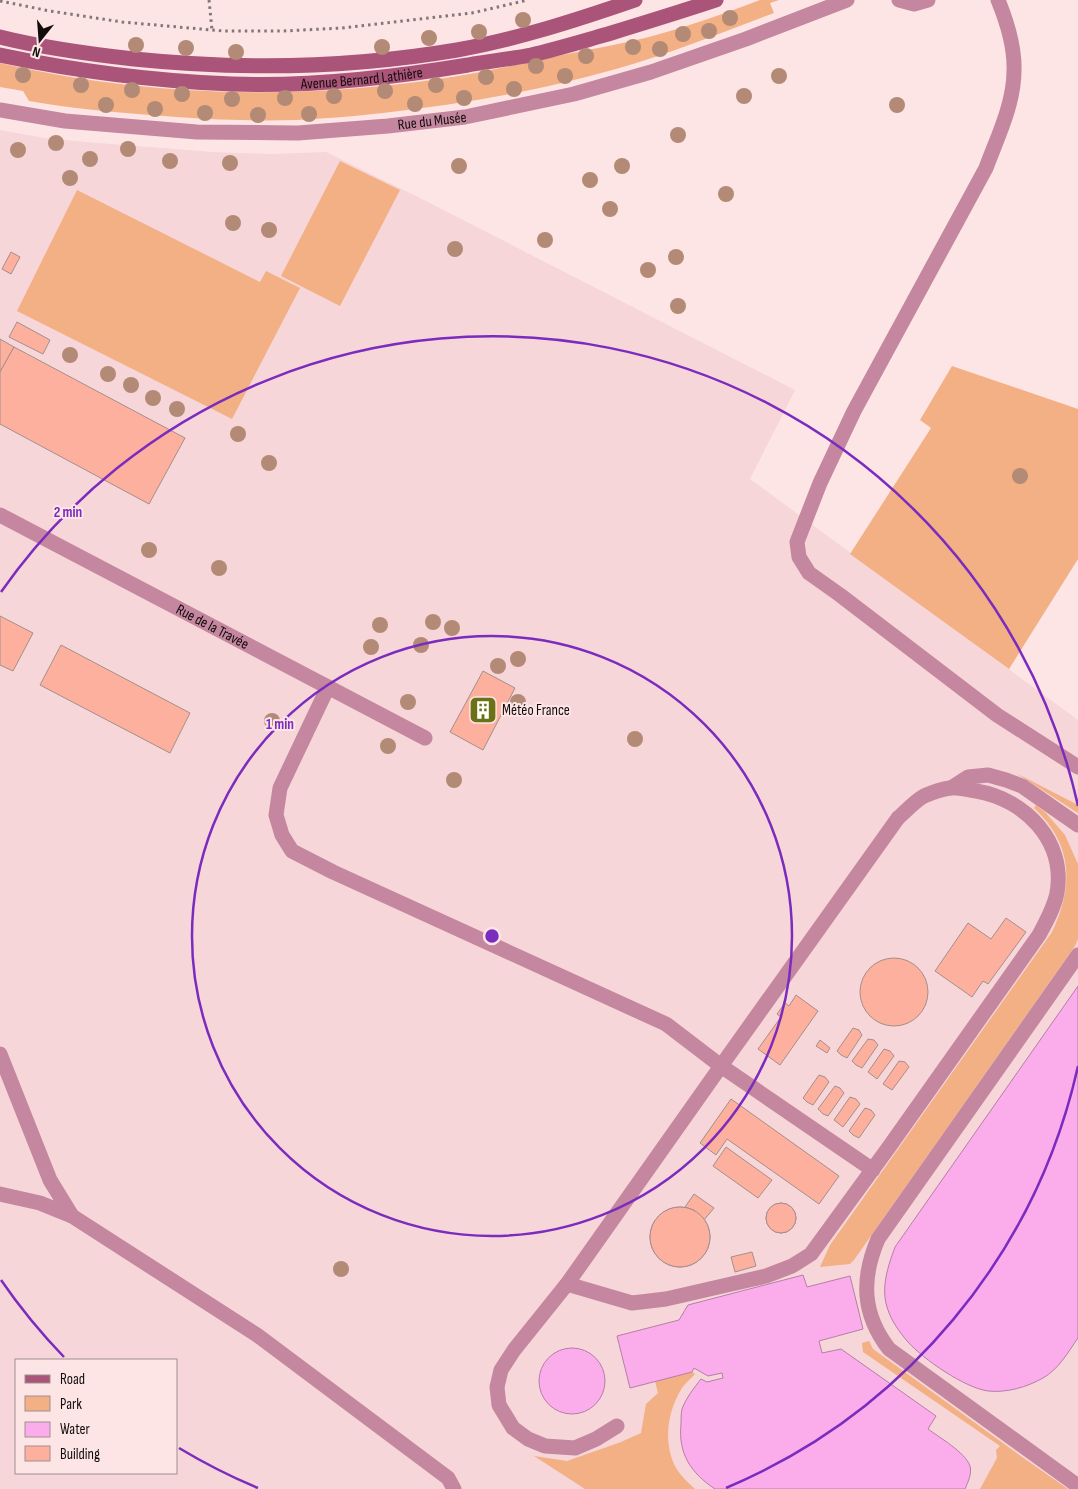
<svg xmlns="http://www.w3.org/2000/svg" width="1078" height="1489" viewBox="0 0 1078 1489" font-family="'Sofia Sans Condensed',sans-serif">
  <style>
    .built { fill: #f6d6d8; fill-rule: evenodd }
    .green { fill: #f2b084 }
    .water { fill: #fbadeb; stroke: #b57da8 }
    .building { fill: #feb09e; stroke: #a38f8a }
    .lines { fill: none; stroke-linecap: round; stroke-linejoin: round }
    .path { stroke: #857676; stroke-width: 3; stroke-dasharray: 2.5 4; stroke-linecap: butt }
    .lane { stroke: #c4879f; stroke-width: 15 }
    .street { stroke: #c4879f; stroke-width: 15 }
    .secondary { stroke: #ab547a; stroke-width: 15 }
    .tree { fill: #b28a75 }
    .ring { fill: none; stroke: #7b2cbf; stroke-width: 2.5 }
    .labels { text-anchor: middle; stroke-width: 4; stroke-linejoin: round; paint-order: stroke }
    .street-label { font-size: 15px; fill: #130c0c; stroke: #fde5e6 }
    .poi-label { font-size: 15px; fill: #130c0c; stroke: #fde5e6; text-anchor: start }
    .centre { fill: #7b2cbf; stroke: #fde5e6; stroke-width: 2.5 }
    .ring-label { font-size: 15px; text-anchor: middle; font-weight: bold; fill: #7b2cbf; stroke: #fde5e6; stroke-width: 4; stroke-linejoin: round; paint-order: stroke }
  </style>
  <rect width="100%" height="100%" fill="#fde5e6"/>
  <path class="built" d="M0 130 44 138 86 142 212 152 271 154 326 152 418 197 795 390 750 479 1078 720V1489H0ZM16 1360H176V1473H16Z"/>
  <g class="green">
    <path d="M760 0H779L770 3 774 13C722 33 669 54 616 69 539 91 462 104 383 113 336 118 289 122 242 120 211 120 181 117 150 115 110 112 69 108 29 101L23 91 0 87V63C141 96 290 100 432 80 476 74 519 64 562 55 591 49 621 44 649 37 687 27 723 14 760 0Z"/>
    <polygon points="340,161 400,190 340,306 281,276"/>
    <polygon points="77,190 260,282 266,271 300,288 232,419 17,311"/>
    <polygon points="952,366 1078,409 1078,559 1009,669 850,554 931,428 920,420"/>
    <polygon points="1016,773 1078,805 1078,813"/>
    <path d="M1036 805 1045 812 1065 835 1078 864V939L1075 946 854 1260 850 1264 820 1267 830 1245 1052 932C1074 886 1073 844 1034 808Z"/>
    <polygon points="869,1341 873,1349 1022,1457 1068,1489 980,1489 997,1458 996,1450 1000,1446 863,1352 862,1343"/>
    <path d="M692 1372 695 1374C691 1379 685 1383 682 1388 669 1409 664 1435 672 1459 675 1470 686 1481 695 1489H585L534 1456 567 1461 621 1442 641 1433 646 1404 658 1393 655 1381Z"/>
  </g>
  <g class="water">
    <path d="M1078 986V1338C1068 1352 1059 1369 1043 1378 1027 1387 1007 1393 988 1391 965 1388 923 1359 908 1342 900 1333 891 1320 888 1310 880 1289 888 1266 895 1247Z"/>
    <circle cx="781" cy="1218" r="15"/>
    <circle cx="680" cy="1237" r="30"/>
    <path d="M803 1275 807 1287 850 1276 863 1329 819 1341 822 1353 841 1349 936 1416 928 1429C940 1438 965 1452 970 1466 972 1474 968 1482 965 1489H715C691 1473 678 1454 681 1424 681 1419 681 1413 682 1409 686 1398 694 1388 701 1379L707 1382 723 1378 722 1373 708 1376 694 1368 692 1372 630 1388 617 1336 679 1320 688 1305Z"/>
    <circle cx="572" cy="1381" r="33"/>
  </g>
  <g class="building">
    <polygon points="11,252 20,257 11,274 2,269"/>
    <polygon points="17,322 50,340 43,354 9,337"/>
    <polygon points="0,339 14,347 0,372"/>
    <polygon points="14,347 185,438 149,504 0,424 0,372"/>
    <polygon points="0,616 33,633 13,671 0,665"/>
    <polygon points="61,645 190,713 170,753 40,685"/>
    <polygon points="483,671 515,688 483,750 450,732"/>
    <polygon points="1006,918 1026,932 988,984 983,981 972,997 935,971 968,923 991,939"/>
    <circle cx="894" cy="992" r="34"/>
    <polygon points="796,995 818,1011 780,1065 758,1049 781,1017 777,1014 785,1003 789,1006"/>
    <polygon points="853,1028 859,1030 862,1035 847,1058 841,1055 837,1051"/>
    <polygon points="868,1039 874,1040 878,1045 862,1068 856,1065 852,1061"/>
    <polygon points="820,1040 830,1048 827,1053 816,1046"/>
    <polygon points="884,1049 890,1051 894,1056 877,1079 868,1072"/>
    <polygon points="899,1061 905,1062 909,1067 892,1090 883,1084"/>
    <polygon points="819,1075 825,1077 829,1082 813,1105 807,1102 803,1098"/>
    <polygon points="835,1086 840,1088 844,1093 828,1116 823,1114 818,1109"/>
    <polygon points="850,1097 856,1099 860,1104 843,1127 834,1120"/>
    <polygon points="731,1099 839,1176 819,1204 727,1139 716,1155 700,1143"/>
    <polygon points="865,1108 871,1110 875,1115 859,1138 853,1135 849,1131"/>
    <polygon points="726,1147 772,1180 758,1198 713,1166"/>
    <polygon points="694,1194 714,1208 704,1220 694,1210 685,1207"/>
    <circle cx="781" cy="1218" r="15"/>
    <circle cx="680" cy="1237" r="30"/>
    <polygon points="752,1252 756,1266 735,1272 731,1257"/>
  </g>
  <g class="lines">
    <g class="path">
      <polyline points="209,0 212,30"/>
      <polyline points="0,1 50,11 122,22 223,31 283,31 342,28 472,13 528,0"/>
    </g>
    <g class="lane">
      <path d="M998 0C1007 22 1015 47 1014 71 1014 104 997 138 986 168L854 411 820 483 797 542 799 557 809 573 840 595 997 715 1078 767"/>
      <path id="s1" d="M0 110 65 121 197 132 298 133 388 126 465 117 574 94 651 72 746 39 847 0"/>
      <path id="s2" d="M0 515 425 738"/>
      <polyline points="328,687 280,788 276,815 282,835 292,851 333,872 666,1024 721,1066 567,1284 514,1350 501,1370 497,1387 499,1405 513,1428 528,1439 545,1446 575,1448 596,1439 617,1426"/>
      <polyline points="951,788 968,777 988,775 1006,780 1022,786 1078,825"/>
      <path d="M1078 955 878 1239C861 1279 862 1314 889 1349L1078 1486"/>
      <polyline points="0,1054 50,1180 72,1216"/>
      <polyline points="0,1194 40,1203 72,1216 257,1335 448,1478 454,1489"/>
      <path d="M567 1284 632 1303 666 1299 727 1285 766 1276 792 1266 811 1254 889 1147 1039 935C1046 922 1054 908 1057 893 1066 841 1025 799 976 791 968 790 958 787 950 788 942 789 931 793 924 796 915 801 906 811 898 818L721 1066 873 1170"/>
    </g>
    <polyline class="street" points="899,0 914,4 928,0"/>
    <g class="secondary">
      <path d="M0 37C44 48 89 54 134 59 242 70 351 68 457 50 518 39 577 20 635 0"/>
      <path id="s3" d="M0 55C76 71 154 81 232 84 311 87 390 78 468 65 489 61 511 59 531 55 557 49 583 41 608 34 644 23 680 12 716 0"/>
    </g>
  </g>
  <g class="tree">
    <circle cx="730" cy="18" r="8"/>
    <circle cx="523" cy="20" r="8"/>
    <circle cx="709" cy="31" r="8"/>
    <circle cx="479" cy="32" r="8"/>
    <circle cx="683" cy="34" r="8"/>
    <circle cx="429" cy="38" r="8"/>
    <circle cx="136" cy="45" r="8"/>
    <circle cx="382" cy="47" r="8"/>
    <circle cx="633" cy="47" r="8"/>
    <circle cx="186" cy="48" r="8"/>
    <circle cx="660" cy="49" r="8"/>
    <circle cx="236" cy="52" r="8"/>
    <circle cx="586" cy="56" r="8"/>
    <circle cx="536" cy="66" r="8"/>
    <circle cx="23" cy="75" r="8"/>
    <circle cx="565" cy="76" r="8"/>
    <circle cx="779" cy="76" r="8"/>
    <circle cx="486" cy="77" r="8"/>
    <circle cx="81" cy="85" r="8"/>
    <circle cx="436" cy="85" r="8"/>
    <circle cx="514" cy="89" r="8"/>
    <circle cx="132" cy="90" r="8"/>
    <circle cx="385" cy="91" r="8"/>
    <circle cx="182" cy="94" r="8"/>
    <circle cx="334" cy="96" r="8"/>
    <circle cx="744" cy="96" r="8"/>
    <circle cx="285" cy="98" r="8"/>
    <circle cx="464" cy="98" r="8"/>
    <circle cx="232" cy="99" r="8"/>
    <circle cx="415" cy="104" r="8"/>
    <circle cx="106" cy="105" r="8"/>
    <circle cx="897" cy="105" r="8"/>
    <circle cx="155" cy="109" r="8"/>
    <circle cx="205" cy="113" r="8"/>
    <circle cx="309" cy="114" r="8"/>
    <circle cx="258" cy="115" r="8"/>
    <circle cx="678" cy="135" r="8"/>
    <circle cx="56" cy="143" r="8"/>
    <circle cx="128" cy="149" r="8"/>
    <circle cx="18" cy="150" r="8"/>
    <circle cx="90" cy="159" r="8"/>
    <circle cx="170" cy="161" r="8"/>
    <circle cx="230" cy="163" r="8"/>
    <circle cx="459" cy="166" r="8"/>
    <circle cx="622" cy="166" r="8"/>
    <circle cx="70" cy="178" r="8"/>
    <circle cx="590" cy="180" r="8"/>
    <circle cx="726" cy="194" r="8"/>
    <circle cx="610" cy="209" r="8"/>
    <circle cx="233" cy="223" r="8"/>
    <circle cx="269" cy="230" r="8"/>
    <circle cx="545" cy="240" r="8"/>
    <circle cx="455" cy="249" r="8"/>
    <circle cx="676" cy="257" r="8"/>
    <circle cx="648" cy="270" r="8"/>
    <circle cx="678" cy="306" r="8"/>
    <circle cx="70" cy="355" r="8"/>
    <circle cx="108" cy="374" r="8"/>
    <circle cx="131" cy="385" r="8"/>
    <circle cx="153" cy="398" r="8"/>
    <circle cx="177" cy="409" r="8"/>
    <circle cx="238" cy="434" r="8"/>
    <circle cx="269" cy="463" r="8"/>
    <circle cx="1020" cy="476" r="8"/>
    <circle cx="149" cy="550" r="8"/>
    <circle cx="219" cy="568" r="8"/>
    <circle cx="433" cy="622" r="8"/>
    <circle cx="380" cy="625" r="8"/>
    <circle cx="452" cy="628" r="8"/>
    <circle cx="421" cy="645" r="8"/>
    <circle cx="371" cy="647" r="8"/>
    <circle cx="518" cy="659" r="8"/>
    <circle cx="498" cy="666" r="8"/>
    <circle cx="408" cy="702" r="8"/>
    <circle cx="518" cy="702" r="8"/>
    <circle cx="272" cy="721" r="8"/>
    <circle cx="635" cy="739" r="8"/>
    <circle cx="388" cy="746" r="8"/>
    <circle cx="454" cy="780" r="8"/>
    <circle cx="341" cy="1269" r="8"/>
  </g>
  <g class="ring">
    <circle cx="492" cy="936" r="300"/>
    <path d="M1078 1066A600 600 0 0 1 726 1488M258 1488A600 600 0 0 1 179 1448M64 1357A600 600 0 0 1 1 1280M1 592A600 600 0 0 1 1078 806"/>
  </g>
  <defs>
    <symbol id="building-square" viewBox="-11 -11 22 22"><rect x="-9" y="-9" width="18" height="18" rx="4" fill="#6b7117" stroke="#fde5e6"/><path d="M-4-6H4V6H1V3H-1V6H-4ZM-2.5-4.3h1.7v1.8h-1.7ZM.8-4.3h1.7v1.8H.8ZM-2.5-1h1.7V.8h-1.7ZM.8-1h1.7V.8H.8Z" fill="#fff"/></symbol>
  </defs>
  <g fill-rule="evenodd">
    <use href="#building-square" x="467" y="694" width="32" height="32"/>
  </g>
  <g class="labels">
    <g class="street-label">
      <text dy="5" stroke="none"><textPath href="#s3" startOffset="364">Avenue Bernard Lathière</textPath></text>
      <text dy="5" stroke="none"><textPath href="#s1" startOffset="434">Rue du Musée</textPath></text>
      <text dy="5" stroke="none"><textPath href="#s2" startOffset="240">Rue de la Travée</textPath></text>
    </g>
    <g class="poi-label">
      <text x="502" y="715">Météo France</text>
    </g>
  </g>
  <circle cx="492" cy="936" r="8" class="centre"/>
  <g class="ring-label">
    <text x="68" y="517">2 min</text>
    <text x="280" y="729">1 min</text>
  </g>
  <rect x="15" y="1359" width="162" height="115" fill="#fde5e6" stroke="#9f8e8f"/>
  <rect x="25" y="1375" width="25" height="8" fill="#ab547a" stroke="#9f8e8f"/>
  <text x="60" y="1384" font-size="15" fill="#130c0c">Road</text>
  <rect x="25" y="1396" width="25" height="15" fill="#f2b084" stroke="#9f8e8f"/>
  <text x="60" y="1409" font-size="15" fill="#130c0c">Park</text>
  <rect x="25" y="1422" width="25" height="15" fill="#fbadeb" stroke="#9f8e8f"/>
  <text x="60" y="1434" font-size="15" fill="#130c0c">Water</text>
  <rect x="25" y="1446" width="25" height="15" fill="#feb09e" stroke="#9f8e8f"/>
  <text x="60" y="1459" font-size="15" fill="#130c0c">Building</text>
  <g transform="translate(40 40) rotate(197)" stroke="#fde5e6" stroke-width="4" paint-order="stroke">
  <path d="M0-4L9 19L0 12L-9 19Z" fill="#130c0c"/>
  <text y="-8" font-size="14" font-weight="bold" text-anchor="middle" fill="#130c0c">N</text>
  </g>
</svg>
